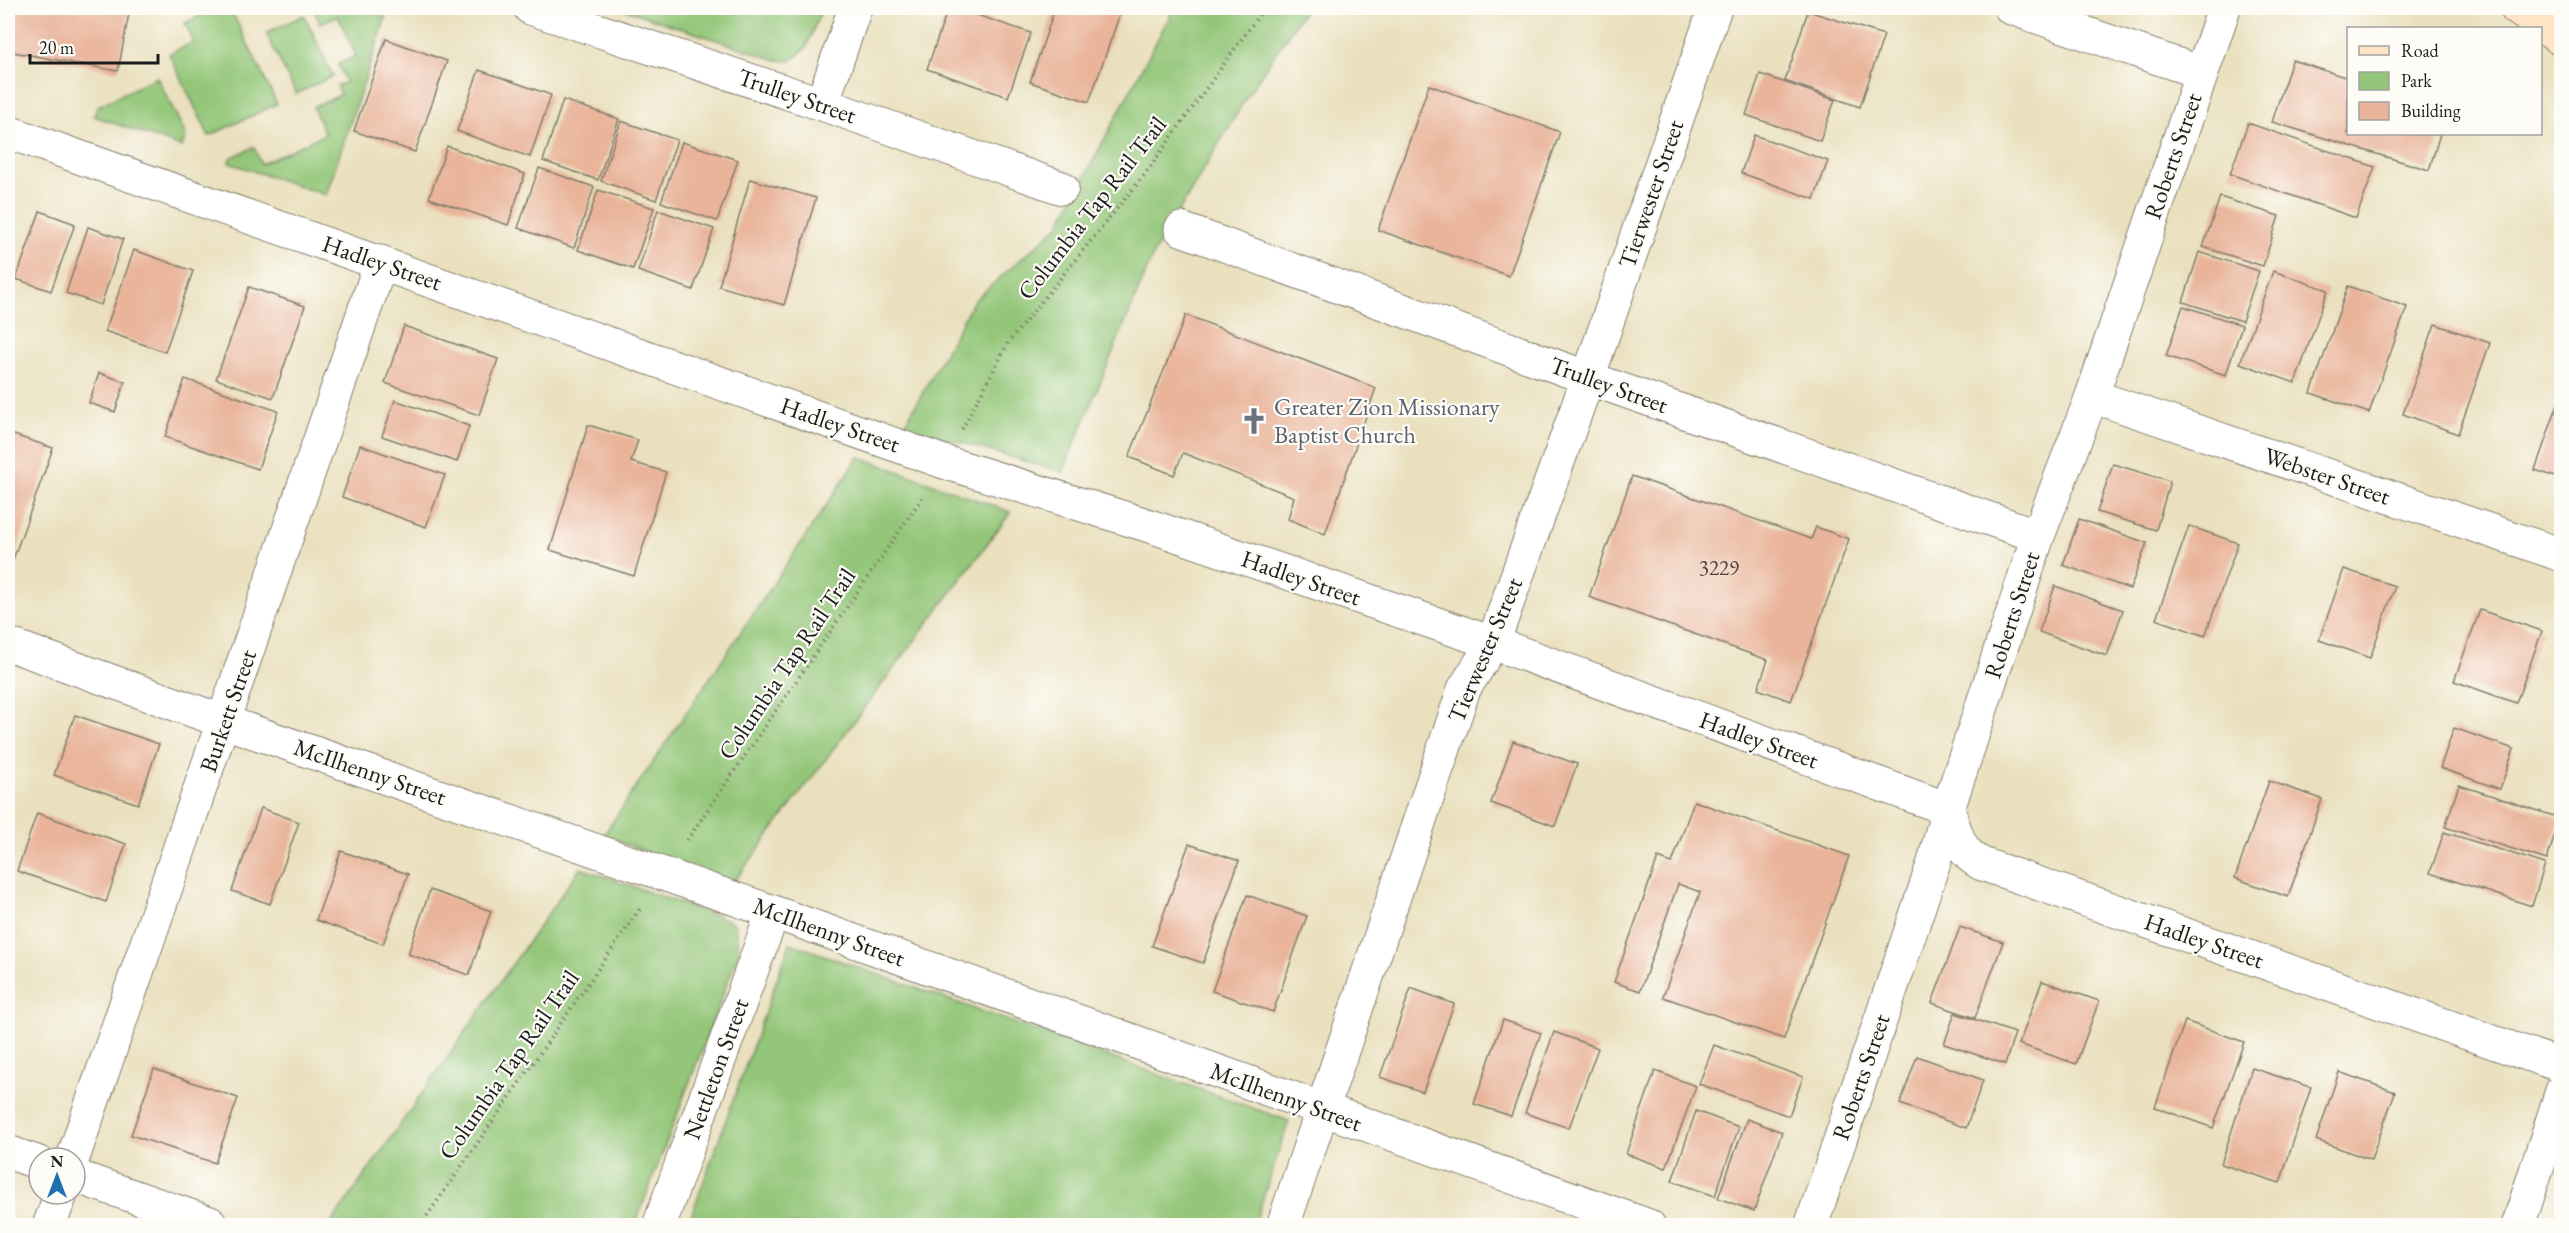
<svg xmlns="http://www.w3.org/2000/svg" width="2569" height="1233" viewBox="0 0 2569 1233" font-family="'EB Garamond',serif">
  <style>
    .green { fill: #93c678; stroke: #58714a; stroke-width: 1.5 }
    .building { fill: #e9b49a }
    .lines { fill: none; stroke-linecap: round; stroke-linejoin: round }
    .minor-casing { stroke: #837e6d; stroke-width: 35 }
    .secondary-casing { stroke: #837e6d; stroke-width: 35 }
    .path { stroke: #837e6d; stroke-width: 4; stroke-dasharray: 1.5 4.5; stroke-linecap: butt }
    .minor { stroke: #fff; stroke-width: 33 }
    .secondary { stroke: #fee4c5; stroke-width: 33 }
    .labels { text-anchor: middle; stroke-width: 4.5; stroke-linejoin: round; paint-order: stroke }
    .number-label { font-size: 21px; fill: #4f423c }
    .street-label { font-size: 24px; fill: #1c1c1c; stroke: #fdfcf7 }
    .worship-label { font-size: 24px; fill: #5b616d; stroke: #fdfcf7; text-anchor: start }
  </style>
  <rect width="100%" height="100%" fill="#fdfcf7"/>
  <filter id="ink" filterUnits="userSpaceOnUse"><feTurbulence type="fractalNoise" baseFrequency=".0167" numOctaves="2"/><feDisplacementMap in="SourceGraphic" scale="12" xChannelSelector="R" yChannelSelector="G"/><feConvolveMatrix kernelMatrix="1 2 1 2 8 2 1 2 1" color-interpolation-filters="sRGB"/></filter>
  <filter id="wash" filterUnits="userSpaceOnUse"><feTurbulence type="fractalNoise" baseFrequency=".008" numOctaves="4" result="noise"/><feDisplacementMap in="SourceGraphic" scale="24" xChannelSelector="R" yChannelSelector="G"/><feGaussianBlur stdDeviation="1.35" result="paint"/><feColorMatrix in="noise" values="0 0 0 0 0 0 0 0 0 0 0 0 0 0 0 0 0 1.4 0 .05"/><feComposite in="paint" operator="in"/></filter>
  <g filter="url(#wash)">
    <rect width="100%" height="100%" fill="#eae0be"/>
    <g class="green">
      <polygon points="217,8 230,8 277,104 209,136 169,54 194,42 185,23"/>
      <polygon points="313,8 357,8 386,17 326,195 229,163 230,158 254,147 261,164 325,134 313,107 340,95 337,86 346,82 338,64 356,56 338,16 320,23"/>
      <polygon points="620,8 822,8 806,48 790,61 777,60"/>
      <polygon points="1174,8 1306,8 1252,88 1154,253 1063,472 904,426 973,302 1059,225"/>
      <polygon points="304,15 333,76 296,94 266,33"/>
      <polygon points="157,77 186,135 182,147 94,116 98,106"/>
      <polygon points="859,457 1011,512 733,883 603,836"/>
      <polygon points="580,868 728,920 735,925 739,952 635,1225 330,1225"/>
      <polygon points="790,943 1289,1121 1254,1225 688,1225"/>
    </g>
    <g id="blocks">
      <g class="building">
        <polygon points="8,8 130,8 118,71 8,51"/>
        <polygon points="948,8 956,8 1031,33 1008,97 927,69"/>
        <polygon points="1055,8 1122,8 1089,102 1030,82"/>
        <polygon points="1808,11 1884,35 1860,107 1785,81"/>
        <polygon points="386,39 447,61 415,152 354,131"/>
        <polygon points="2292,60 2348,78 2348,134 2440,134 2429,170 2272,122"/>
        <polygon points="479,70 551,95 530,157 457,131"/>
        <polygon points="1760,74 1835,100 1820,141 1746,115"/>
        <polygon points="1429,85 1560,132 1509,276 1378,230"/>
        <polygon points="563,100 619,119 598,180 543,161"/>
        <polygon points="621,121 677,140 656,200 601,181"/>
        <polygon points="2248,123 2375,167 2356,218 2230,174"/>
        <polygon points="1754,135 1828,161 1814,199 1741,173"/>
        <polygon points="682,142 738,160 717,221 661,202"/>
        <polygon points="447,146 525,174 508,225 429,198"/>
        <polygon points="539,168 594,187 574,248 518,228"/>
        <polygon points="750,179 816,198 784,305 719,286"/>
        <polygon points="598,190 654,208 633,269 578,250"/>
        <polygon points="2220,197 2279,216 2263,266 2203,247"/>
        <polygon points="658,210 714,229 693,290 638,271"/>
        <polygon points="40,211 75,224 51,291 16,279"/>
        <polygon points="88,227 123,239 101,305 66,293"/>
        <polygon points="134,250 193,271 165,352 105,331"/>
        <polygon points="2199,252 2259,271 2242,321 2183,302"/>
        <polygon points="2273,271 2328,290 2295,383 2240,363"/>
        <polygon points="2348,286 2407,307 2369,413 2311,393"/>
        <polygon points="249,287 305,306 273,398 216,379"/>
        <polygon points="2183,306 2242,325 2226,375 2166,356"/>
        <polygon points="1186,315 1376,388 1325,534 1288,519 1294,497 1183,453 1174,475 1129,457"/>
        <polygon points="2435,324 2490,343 2458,434 2403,414"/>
        <polygon points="404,326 498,359 479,415 385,383"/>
        <polygon points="99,373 125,382 115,412 89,403"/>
        <polygon points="185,379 278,411 258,469 165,437"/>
        <polygon points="2561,395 2562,395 2562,479 2535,470"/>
        <polygon points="395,400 469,426 457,462 382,436"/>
        <polygon points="588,425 638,440 631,462 666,472 634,576 550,550"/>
        <polygon points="11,434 53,448 10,568 8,567 8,444"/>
        <polygon points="360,445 445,475 426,527 342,497"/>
        <polygon points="2113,464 2170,481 2156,530 2097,512"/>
        <polygon points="1632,476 1811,539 1816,527 1849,539 1791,701 1758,689 1768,660 1589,597"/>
        <polygon points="2079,519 2147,543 2130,589 2063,565"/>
        <polygon points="2189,526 2238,543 2205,636 2156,619"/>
        <polygon points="2344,569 2395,586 2370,658 2319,640"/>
        <polygon points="2055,586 2123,610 2107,656 2039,632"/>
        <polygon points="2480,610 2542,631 2516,703 2454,681"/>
        <polygon points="75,715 159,744 138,804 54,775"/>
        <polygon points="2454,728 2514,749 2500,789 2440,768"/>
        <polygon points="1513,741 1577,764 1555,826 1491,803"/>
        <polygon points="2269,781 2322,799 2288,897 2235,878"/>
        <polygon points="2459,785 2560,818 2547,860 2445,827"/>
        <polygon points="1694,801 1849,856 1784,1039 1663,997 1700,892 1678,884 1640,991 1614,982 1658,858 1672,863"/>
        <polygon points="261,808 299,822 270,904 232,891"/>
        <polygon points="37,813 126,844 106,902 17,871"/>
        <polygon points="2444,832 2545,864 2532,906 2430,873"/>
        <polygon points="1189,844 1239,861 1203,963 1152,946"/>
        <polygon points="341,851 408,874 383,944 316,920"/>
        <polygon points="430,890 491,911 469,975 408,954"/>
        <polygon points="1247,895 1307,916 1273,1012 1212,991"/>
        <polygon points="1960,927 2003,942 1975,1018 1932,1003"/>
        <polygon points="2042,981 2099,1001 2076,1064 2019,1044"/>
        <polygon points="1411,988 1454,1004 1423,1092 1380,1077"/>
        <polygon points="1955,1013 2015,1033 2005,1064 1944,1044"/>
        <polygon points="1503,1020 1541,1033 1511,1116 1474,1104"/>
        <polygon points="2185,1021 2244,1042 2213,1128 2155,1107"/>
        <polygon points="1554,1032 1598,1048 1569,1128 1525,1113"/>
        <polygon points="1714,1045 1803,1077 1789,1116 1699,1084"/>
        <polygon points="1917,1056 1983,1080 1966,1128 1900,1104"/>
        <polygon points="2252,1068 2311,1087 2280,1183 2221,1164"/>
        <polygon points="154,1069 238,1098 215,1163 131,1135"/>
        <polygon points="1655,1071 1696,1086 1666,1168 1626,1154"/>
        <polygon points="2339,1072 2395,1092 2371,1160 2316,1140"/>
        <polygon points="1696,1111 1739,1127 1715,1196 1672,1181"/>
        <polygon points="1747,1119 1782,1132 1754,1211 1718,1198"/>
      </g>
    </g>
  </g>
  <g filter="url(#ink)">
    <use href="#blocks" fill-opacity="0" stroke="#837e6d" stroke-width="1.5"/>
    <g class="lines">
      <defs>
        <g id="minor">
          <polyline points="530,8 822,104 1062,188"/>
          <polyline points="2011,8 2202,73"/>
          <polyline points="822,104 855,8"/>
          <path d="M8 132 944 462 1150 526 1493 643 1948 809C1956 832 1959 853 1982 864L2562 1066"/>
          <polyline points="1181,229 1588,378 2038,536"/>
          <polyline points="2092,396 2562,555"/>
          <polyline points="8,644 225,722 773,912 1649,1226"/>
          <polyline points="8,1152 39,1163"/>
          <polyline points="73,1158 381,262"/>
          <polyline points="75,1176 210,1223"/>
          <polyline points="49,1226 61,1194"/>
          <polyline points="659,1226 773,912"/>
          <polyline points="1283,1226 1464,689 1493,643 1588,378 1715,8"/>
          <polyline points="1811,1226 1934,862 1948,809 2038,536 2092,396 2224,8"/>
          <polyline points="2518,1226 2562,1091"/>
        </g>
        <polyline id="secondary" points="2516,8 2562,40"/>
      </defs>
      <use href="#minor" class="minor-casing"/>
      <use href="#secondary" class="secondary-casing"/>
      <g class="path">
        <polyline points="962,429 1008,343 1145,174 1264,8"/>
        <polyline points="687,840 924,495"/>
        <polyline points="420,1226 642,906"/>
      </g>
      <use href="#minor" class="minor"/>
      <use href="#secondary" class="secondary"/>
    </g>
  </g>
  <defs>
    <symbol id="church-bare" viewBox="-9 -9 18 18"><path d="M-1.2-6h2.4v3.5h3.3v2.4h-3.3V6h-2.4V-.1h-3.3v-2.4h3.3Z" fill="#6b7280" stroke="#fdfcf7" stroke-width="2.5" paint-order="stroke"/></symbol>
  </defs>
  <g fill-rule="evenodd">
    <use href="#church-bare" x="1235" y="402" width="38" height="38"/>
  </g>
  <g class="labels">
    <g class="number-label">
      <text x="1719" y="575">3229</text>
    </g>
    <g class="street-label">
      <text transform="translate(797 96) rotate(19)" y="8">Trulley Street</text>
      <text transform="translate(2173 156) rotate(-71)" y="8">Roberts Street</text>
      <text transform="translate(1651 194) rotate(-71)" y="8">Tierwester Street</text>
      <text transform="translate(1092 208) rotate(-52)" y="8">Columbia Tap Rail Trail</text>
      <text transform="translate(382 263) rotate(19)" y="8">Hadley Street</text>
      <text transform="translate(1609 385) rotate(20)" y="8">Trulley Street</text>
      <text transform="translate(840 425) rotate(19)" y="8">Hadley Street</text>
      <text transform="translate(2327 476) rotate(19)" y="8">Webster Street</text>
      <text transform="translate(1301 578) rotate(19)" y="8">Hadley Street</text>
      <text transform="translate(2012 615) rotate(-72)" y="8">Roberts Street</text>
      <text transform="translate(1485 650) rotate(-67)" y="8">Tierwester Street</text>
      <text transform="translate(787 664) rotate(-56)" y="8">Columbia Tap Rail Trail</text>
      <text transform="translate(228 711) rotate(-71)" y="8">Burkett Street</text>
      <text transform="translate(1759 740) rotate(20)" y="8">Hadley Street</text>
      <text transform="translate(370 772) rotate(19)" y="8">McIlhenny Street</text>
      <text transform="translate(829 932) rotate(20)" y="8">McIlhenny Street</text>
      <text transform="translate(2204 941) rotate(19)" y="8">Hadley Street</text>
      <text transform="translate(509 1065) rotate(-55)" y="8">Columbia Tap Rail Trail</text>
      <text transform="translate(716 1069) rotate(-70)" y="8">Nettleton Street</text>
      <text transform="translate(1861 1077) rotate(-71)" y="8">Roberts Street</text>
      <text transform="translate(1286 1097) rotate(20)" y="8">McIlhenny Street</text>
    </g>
    <g class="worship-label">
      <text x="1274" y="415">Greater Zion Missionary<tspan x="1274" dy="28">Baptist Church</tspan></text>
    </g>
  </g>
  <rect width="2569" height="1233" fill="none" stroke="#fdfcf7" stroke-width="30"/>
  <rect x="2347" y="27" width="195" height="108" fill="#fdfcf7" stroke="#a3a29f" stroke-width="1.5"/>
  <rect x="2359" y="46" width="30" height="9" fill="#fee4c5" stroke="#a3a29f" stroke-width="1.5"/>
  <text x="2401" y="57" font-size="18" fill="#1c1c1c">Road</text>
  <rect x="2359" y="72" width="30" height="18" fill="#93c678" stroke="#a3a29f" stroke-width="1.5"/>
  <text x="2401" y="87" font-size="18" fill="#1c1c1c">Park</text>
  <rect x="2359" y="102" width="30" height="18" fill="#e9b49a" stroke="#a3a29f" stroke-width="1.5"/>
  <text x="2401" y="117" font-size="18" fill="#1c1c1c">Building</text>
  <g transform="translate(57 1176)"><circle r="28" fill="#fdfcf7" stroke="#a3a29f" stroke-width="1.5"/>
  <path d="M0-4.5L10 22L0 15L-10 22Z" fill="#1f6fb2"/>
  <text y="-9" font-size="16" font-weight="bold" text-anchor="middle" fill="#1c1c1c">N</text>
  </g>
  <path d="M30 54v9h128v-9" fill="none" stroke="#1c1c1c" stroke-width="3"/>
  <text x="39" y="54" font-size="18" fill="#1c1c1c" stroke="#fdfcf7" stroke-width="4.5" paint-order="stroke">20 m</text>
</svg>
